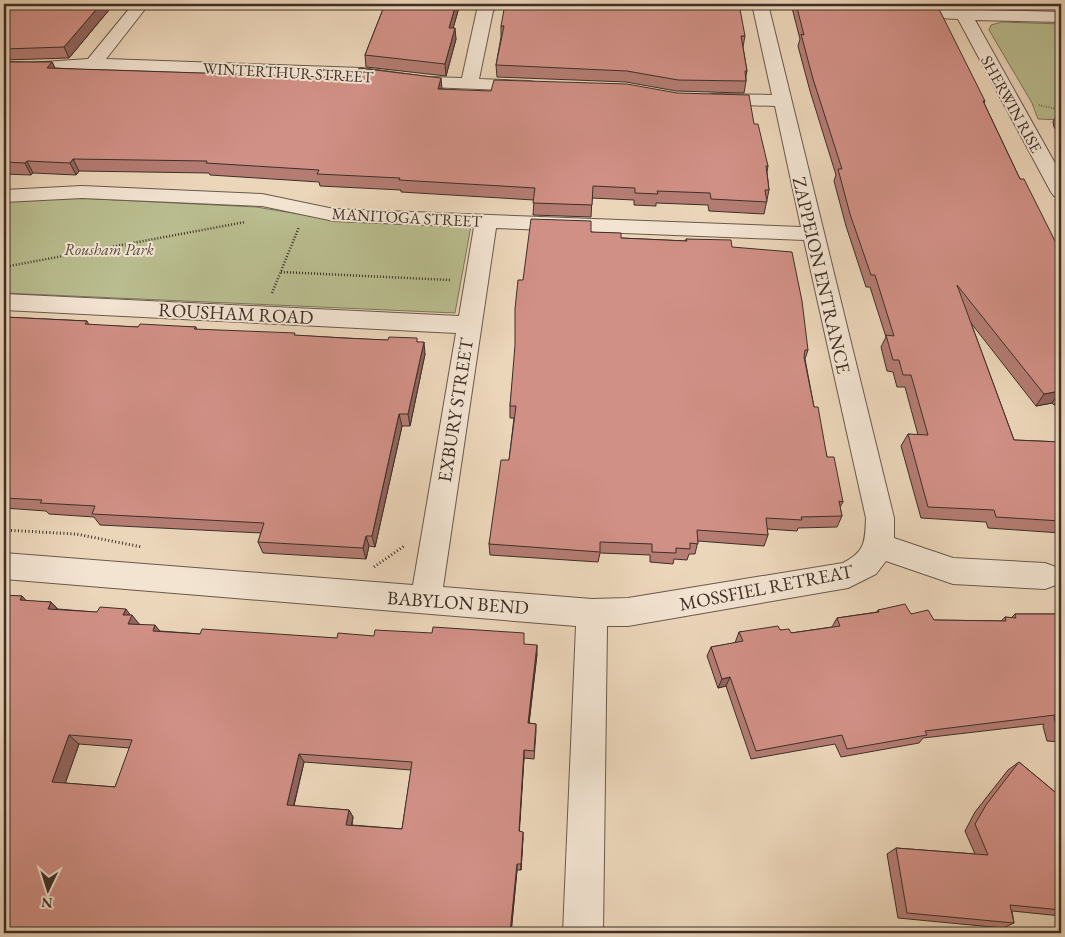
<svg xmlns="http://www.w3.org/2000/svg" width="1065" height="937" viewBox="0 0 1065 937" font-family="'EB Garamond',serif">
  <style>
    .green { fill: #b9bd8f; stroke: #7b765b }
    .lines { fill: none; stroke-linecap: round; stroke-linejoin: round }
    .street-casing { stroke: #69594c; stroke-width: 2 }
    .path-far2 { stroke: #3d2f27; stroke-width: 2; stroke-dasharray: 0.5 2; stroke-linecap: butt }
    .path-far1 { stroke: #3d2f27; stroke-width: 2.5; stroke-dasharray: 1 2; stroke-linecap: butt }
    .path { stroke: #3d2f27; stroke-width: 3; stroke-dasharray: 1 2.5; stroke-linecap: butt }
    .street { fill: #f3e4d2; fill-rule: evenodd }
    .wall { fill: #b47c73; stroke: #3d2f27; fill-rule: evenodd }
    .shaded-wall { fill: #92655e; stroke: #3d2f27 }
    .building { fill: #d19086; stroke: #3d2f27; fill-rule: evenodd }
    .labels { text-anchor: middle; stroke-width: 4; stroke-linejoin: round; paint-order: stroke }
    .far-street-label { font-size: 16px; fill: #3d2f27; stroke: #f3e4d2 }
    .far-park-label { font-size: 16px; font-style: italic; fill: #564b3c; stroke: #f3e4d2 }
    .street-label { font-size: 19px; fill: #3d2f27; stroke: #f3e4d2 }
  </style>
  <rect width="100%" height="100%" fill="#ecd6ba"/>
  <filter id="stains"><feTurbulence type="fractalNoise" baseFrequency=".004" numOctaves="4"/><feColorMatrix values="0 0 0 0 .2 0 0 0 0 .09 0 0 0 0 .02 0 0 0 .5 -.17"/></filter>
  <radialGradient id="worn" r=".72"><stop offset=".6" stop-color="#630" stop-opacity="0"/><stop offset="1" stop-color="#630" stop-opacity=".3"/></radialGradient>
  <g class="green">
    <polygon points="1002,22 1061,24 1061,120 1038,119 1032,103 989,30 991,25"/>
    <polygon points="77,198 256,207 329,219 471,226 455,313 4,293 4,202"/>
  </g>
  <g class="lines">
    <defs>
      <g id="street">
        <polygon points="133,4 149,4 106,59 362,68 428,77 462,78 477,10 482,4 499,4 493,11 479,79 529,81 535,82 538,86 535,90 529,91 428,87 362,78 93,69 30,73 4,72 4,62 30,63 88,59"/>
        <path d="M752 4H768L894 518V538L953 558 1045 563 1056 567 1060 576 1056 585 1045 589 953 584 886 561 876 574 848 588 628 626H607L603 933H563L576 626 4 579V553L413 585 456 333 4 310V294L459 316 474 227 334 221 262 206 82 198 4 202V190L82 186 262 194 334 209 801 227 775 106 713 104 707 103 704 99 707 95 713 94 772 95ZM496 228 804 240 866 518C865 541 866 551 843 563L628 598 592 599 443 587Z"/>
        <polygon points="905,8 1061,12 1061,22 975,20 1061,174 1061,198 1054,196 1051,192 958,19 899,16 897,13 899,10"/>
      </g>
    </defs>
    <use href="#street" class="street-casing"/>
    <polyline class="path-far2" points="1039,105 1061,110"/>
    <g class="path-far1">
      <polyline points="4,267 245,222"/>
      <polyline points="281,272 450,280"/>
      <polyline points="272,293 299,227"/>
    </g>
    <g class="path">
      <polyline points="4,530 76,534 142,547"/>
      <polyline points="374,567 404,546"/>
    </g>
    <use href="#street" class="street"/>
  </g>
  <g class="wall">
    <polygon points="4,4 114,4 69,58 4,60 4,62 52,62 55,68 442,89 754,124 768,166 767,172 769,190 764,214 709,211 708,205 656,203 656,206 634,205 634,200 592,198 591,217 533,215 534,200 401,192 401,190 320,186 319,182 210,175 209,173 79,171 76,175 33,173 31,175 4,174"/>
    <polygon points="385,4 460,4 453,28 456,39 446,76 366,67 365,55"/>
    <polygon points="791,4 853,4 855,8 985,101 984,103 1020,179 1058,247 1056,250 1061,262 1061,404 1054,405 1052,403 1036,406 971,323 1014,440 1061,442 1061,533 988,528 986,522 921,518 901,446 908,434 918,435 905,387 897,387 893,372 887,371 881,347 886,337 870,287 866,287 846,226 834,181 836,175 810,91 798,46 800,39"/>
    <polygon points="904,4 929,4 928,7 905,6"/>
    <polygon points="501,26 745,36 743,47 747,71 746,76 746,81 744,93 676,91 626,82 497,77 496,65 501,37"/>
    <polygon points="1061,107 1061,139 1054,127 1053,122 1060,108"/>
    <polygon points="591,232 621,238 686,241 686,239 732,247 808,350 805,359 814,407 827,457 843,502 840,507 842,516 837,527 798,528 797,531 767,529 768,535 764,546 698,541 695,554 689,554 687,560 674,559 673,564 650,562 650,555 600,553 598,562 490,555 489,544 509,460 514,418 510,418 510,406 523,280"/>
    <polygon points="4,317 87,321 89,325 138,327 196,327 197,330 418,342 425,354 410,426 402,426 375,547 369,546 366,559 263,553 258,542 261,533 100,525 94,517 49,514 46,511 4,508"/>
    <path d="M4 589 10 596H22L26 601 51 602 58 609 130 615 139 624 160 631 200 634 524 644 537 654 529 723 536 724V732L534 759 524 758 519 831 523 838 521 870H517L511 933H37L4 931ZM79 744 130 748 115 787 65 783ZM304 762 411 770 402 829 352 825 353 817 349 810 294 806Z"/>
    <polygon points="878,610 911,614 934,620 1001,621 1005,617 1011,618 1015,614 1061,614 1061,742 1047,741 1043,726 1044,724 923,738 919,743 841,757 835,744 751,759 726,686 718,688 707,656 711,647 735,643 739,632 780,630 791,633 832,627 837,618 877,612"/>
    <polygon points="1019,762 1061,797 1061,916 1012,911 1014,923 1003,928 898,918 887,854 896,848 975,854 965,831 975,812 1008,770"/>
  </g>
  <g class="shaded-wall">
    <polygon points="101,4 114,4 69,58 64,47"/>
    <polygon points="456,4 460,4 450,39 449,28"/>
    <polygon points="455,28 456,39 446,76 445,64"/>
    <polygon points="52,62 57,73 47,68"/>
    <polygon points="441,78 442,89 438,89"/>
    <polygon points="73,159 79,171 76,175 70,163"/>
    <polygon points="27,161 33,173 31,175 25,163"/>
    <polygon points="424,342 425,354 410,426 408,414"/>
    <polygon points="1060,391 1052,403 1036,406 1044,394"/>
    <polygon points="1061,395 1061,404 1054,405"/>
    <polygon points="399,414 402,426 375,547 372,536"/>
    <polygon points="366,536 369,546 366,559 363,548"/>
    <polygon points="4,589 12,598 4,601"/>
    <polygon points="22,596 32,607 20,600"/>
    <polygon points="51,602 60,612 48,609"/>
    <polygon points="126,609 131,616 132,615 140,625 128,624 123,615"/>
    <polygon points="155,625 163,635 153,631"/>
    <polygon points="537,645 537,654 528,732 528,723"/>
    <polygon points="730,677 726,686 718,688 722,679"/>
    <polygon points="69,735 79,744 63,790 52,782"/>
    <polygon points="524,750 524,758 519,838 519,831"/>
    <polygon points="299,754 304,762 292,812 287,805"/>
    <polygon points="349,810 353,817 350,832 346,825"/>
    <polygon points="523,832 523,838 521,870 521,864"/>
    <polygon points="517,864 517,870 511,933 510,933"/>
  </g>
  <g class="building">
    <polygon points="4,4 101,4 64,47 4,49"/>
    <polygon points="385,4 456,4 449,28 455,28 445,64 365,55"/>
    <polygon points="505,4 739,4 745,36 741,36 747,71 745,71 746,81 678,80 627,71 496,65 504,26 501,26"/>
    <polygon points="796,4 853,4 855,8 939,9 985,101 983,101 1020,179 1024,179 1058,247 1055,246 1061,262 1061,282 1057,282 1061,292 1061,392 1060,391 1044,394 957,285 1014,440 1061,442 1061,521 996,517 994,510 928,507 908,434 928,435 911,375 903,375 899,360 893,360 886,335 894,336 875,275 871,275 850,214 838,169 842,169 813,79 801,34 804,35"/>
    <polygon points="4,62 52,62 47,68 356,78 359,68 441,78 438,89 491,91 494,80 627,84 677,93 749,95 754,124 758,124 768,166 766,166 769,190 765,190 767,202 711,199 710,193 657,191 658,194 635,193 635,188 593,186 592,205 533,203 535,188 399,180 400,178 317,174 319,170 206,163 207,161 73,159 70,163 27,161 25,163 4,162"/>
    <polygon points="531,219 591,221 591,232 621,233 621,238 687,241 686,239 731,240 732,247 792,252 802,301 808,350 805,350 804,357 814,407 818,407 827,457 834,457 843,502 839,501 842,516 801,517 802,520 766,518 768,535 697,530 698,544 690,543 690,549 676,548 676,553 652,552 652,544 600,542 600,552 489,544 501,460 509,460 516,406 510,406 515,345 515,309 518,280 523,280"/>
    <polygon points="4,317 87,321 85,324 138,327 140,324 196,327 194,329 295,333 294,335 344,338 388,340 389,337 417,338 417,342 424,342 408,414 399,414 372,536 366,536 363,548 258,542 264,523 92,514 95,506 40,503 42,500 4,498"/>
    <path d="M4 595 22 596 20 600 51 602 48 609 97 612 100 607 126 609 123 615H132L128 624 155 625 153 631 200 634 202 629 337 638 338 633 374 636 375 630 432 633 433 627 524 633V644L537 645 528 723 536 724 534 751 524 750 519 831 523 832 521 864H517L510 933H50L51 930 4 927ZM69 735 132 740 115 787 52 782ZM299 754 412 762 402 829 346 825 349 810 287 805Z"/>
    <polygon points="905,604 911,614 928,610 934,620 1006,621 1005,617 1016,618 1015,614 1061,614 1061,733 1058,732 1054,718 1055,715 925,731 927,735 847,749 842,735 756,751 730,677 722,679 711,647 743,641 739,632 778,626 780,630 789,629 791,633 840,626 837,618 879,612 878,610"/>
    <polygon points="1019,762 1061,797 1061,910 1010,905 1014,923 907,913 896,848 988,855 975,824 986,805"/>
  </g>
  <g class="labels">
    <g class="far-street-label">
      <text transform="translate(288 72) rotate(3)" y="6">WINTERTHUR STREET</text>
      <text transform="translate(1012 104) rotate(61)" y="6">SHERWIN RISE</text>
      <text transform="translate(407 217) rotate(3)" y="6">MANITOGA STREET</text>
    </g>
    <g class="far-park-label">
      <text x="109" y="255">Rousham Park</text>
    </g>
    <g class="street-label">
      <text transform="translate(822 275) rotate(77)" y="7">ZAPPEION ENTRANCE</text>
      <text transform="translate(236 313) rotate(3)" y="7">ROUSHAM ROAD</text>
      <text transform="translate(455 410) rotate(-81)" y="7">EXBURY STREET</text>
      <text transform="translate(766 587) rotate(-11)" y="7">MOSSFIEL RETREAT</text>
      <text transform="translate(458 602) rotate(4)" y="7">BABYLON BEND</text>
    </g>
  </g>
  <rect width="1065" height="937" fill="none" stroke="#ecd6ba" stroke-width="20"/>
  <rect x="5" y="5" width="1055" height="927" fill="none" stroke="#3d2f27" stroke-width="2.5"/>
  <rect x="10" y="10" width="1045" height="917" fill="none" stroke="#3d2f27"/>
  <g transform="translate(48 890) rotate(184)" stroke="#f3e4d2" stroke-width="4" paint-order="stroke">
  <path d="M0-4L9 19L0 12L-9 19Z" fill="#3d2f27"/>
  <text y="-8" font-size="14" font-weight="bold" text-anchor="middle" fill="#3d2f27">N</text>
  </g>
  <rect width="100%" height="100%" filter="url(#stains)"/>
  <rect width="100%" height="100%" fill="url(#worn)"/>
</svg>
